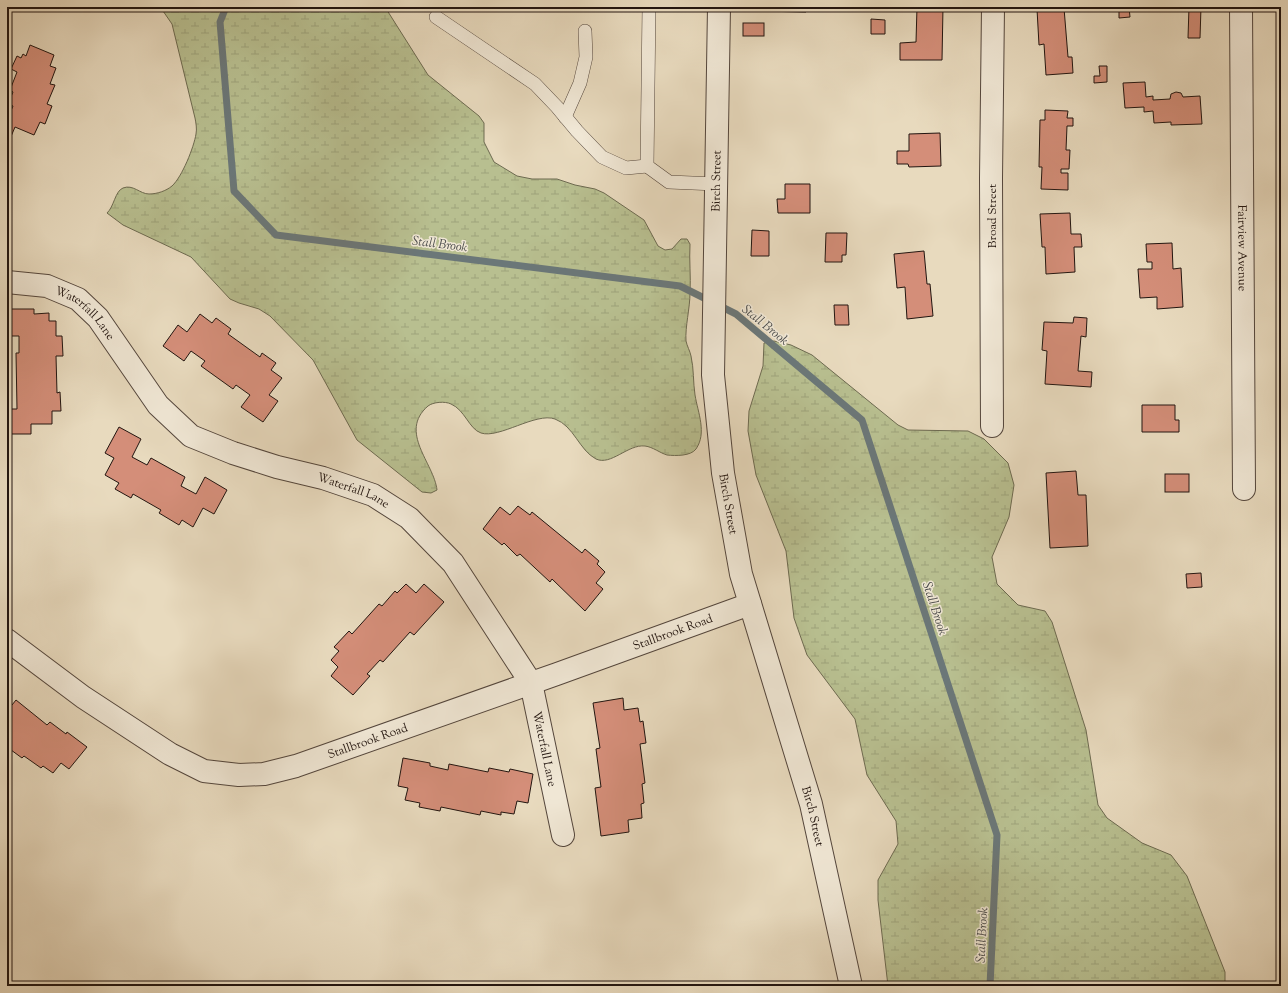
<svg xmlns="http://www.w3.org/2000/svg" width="1288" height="993" viewBox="0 0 1288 993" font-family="'Sorts Mill Goudy',serif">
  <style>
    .wetland { fill: url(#wetland-marsh); stroke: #6d6a50 }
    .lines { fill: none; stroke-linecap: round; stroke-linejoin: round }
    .stream { stroke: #6b7778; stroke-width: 7 }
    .building { fill: #d48e79; stroke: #221510 }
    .service-casing { stroke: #54463c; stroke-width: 14 }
    .minor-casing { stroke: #54463c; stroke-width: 24 }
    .tertiary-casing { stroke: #54463c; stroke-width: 24 }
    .service { stroke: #f0e7d5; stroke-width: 13 }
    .minor { stroke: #f0e7d5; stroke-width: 22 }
    .tertiary { stroke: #f0e7d5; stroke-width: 22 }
    .labels { text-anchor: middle; stroke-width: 3; stroke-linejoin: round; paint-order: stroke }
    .street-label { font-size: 12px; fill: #221510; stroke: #f0e7d5 }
    .water-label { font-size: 13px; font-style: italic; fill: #4d4e4d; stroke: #f0e7d5 }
  </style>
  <defs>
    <pattern id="wetland-marsh" width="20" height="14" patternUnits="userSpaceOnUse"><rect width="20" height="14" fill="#b8bf90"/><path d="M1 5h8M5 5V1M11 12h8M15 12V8" fill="none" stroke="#9ea37b"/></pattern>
  </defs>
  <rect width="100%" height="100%" fill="#e8dabe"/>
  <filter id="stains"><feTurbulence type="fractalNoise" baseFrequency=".005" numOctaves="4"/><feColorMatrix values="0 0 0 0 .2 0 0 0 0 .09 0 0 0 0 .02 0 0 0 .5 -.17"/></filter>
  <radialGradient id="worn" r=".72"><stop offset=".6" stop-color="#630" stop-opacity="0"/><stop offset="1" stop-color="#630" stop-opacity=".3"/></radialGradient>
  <g class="wetland">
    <path d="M155 7H385L428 75 479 116 484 123V142L494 162 517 176 532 179H557L575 185 595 189 604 193 644 220 658 246 665 250 672 249 681 239H687L690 244C689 260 691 276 690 293 690 308 685 327 686 341 687 346 690 351 691 356 694 369 693 382 695 395 698 413 707 433 696 449 691 456 676 456 667 455 660 453 653 447 645 446 628 444 611 466 596 459 579 450 574 426 555 419 536 412 499 439 481 433 469 429 465 410 451 404 445 401 433 402 428 406 398 432 434 463 437 490L431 493 422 492 357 440 313 360 270 316 259 309 239 303 230 299 191 257 123 225 107 213C114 207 115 191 123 188 133 184 140 194 149 194 157 194 166 191 172 186 182 177 194 147 196 134 197 129 196 123 195 118L172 24 163 11Z"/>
    <polygon points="774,341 791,345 812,355 898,425 908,430 968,431 984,439 1008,463 1014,485 1009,517 992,557 997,584 1018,605 1045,611 1052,622 1086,730 1098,805 1107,818 1142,843 1171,855 1187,876 1225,972 1225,986 888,986 878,900 878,880 898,844 896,821 867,775 855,719 807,655 794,618 786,551 756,475 748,431 749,411 763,366 764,343"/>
  </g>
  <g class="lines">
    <polyline class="stream" points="226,7 220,22 234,191 276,235 680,286 736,314 862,420 997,835 990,986"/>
  </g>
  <g class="building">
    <polygon points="758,7 807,7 806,12 758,11"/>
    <polygon points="917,7 943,7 942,60 900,60 900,43 916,42"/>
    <polygon points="1119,7 1129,7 1130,17 1119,18"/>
    <polygon points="1189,7 1201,7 1200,38 1188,38"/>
    <polygon points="1064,8 1068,57 1072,57 1073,73 1046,75 1044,44 1039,45 1037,9"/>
    <polygon points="871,19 885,20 885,34 871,34"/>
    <rect x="743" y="23" width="21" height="13"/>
    <polygon points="30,45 54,55 50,66 56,68 50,84 55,85 47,104 52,106 45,124 40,122 34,135 15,127 7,146 7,111 10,113 13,106 8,104 13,92 10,90 17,72 11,69 17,56 21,58 23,54 26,56"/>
    <polygon points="1099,66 1107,66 1107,82 1094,83 1094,76 1100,76"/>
    <polygon points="1145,82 1146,97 1153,96 1153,100 1170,99 1171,94 1176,92 1181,93 1183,97 1200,96 1202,124 1171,125 1171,122 1154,123 1153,111 1144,112 1144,107 1125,108 1123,83"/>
    <polygon points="1045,110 1068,111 1067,118 1073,118 1073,126 1067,126 1066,150 1070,150 1069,169 1061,169 1061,173 1068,173 1068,190 1041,189 1042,167 1039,167 1040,120 1045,120"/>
    <polygon points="940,133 941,166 909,167 908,164 897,164 897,151 909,151 909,134"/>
    <polygon points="785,184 810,184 810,213 778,213 777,199 785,199"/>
    <rect x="1278" y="211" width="3" height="10"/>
    <polygon points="1070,213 1071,234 1081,234 1082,247 1074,247 1075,272 1046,274 1045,247 1042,247 1040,214"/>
    <polygon points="752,230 769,231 769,256 751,256"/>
    <polygon points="826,233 847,233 846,255 842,255 842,262 825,262"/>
    <polygon points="1172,243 1173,269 1181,268 1183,307 1157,309 1157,297 1140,298 1138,269 1152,269 1152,262 1147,262 1146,244"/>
    <polygon points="924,251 927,284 930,284 933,316 907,319 905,287 897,288 894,254"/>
    <polygon points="834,305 848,305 849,325 835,325"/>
    <polygon points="7,309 34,309 34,314 49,313 49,321 56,321 56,336 62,336 63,356 56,356 57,393 60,392 61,411 52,411 52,424 31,424 31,434 7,434 7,409 17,409 16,353 19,353 19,336 7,336"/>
    <polygon points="200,314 212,323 216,318 231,329 228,334 260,357 262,353 276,363 271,370 282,378 269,395 278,401 263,422 241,407 250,395 236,385 233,389 201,366 205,361 191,351 184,361 163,346 178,325 187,332"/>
    <polygon points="1074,317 1087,318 1086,337 1081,336 1078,371 1092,372 1091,387 1045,384 1047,351 1042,350 1044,322 1073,323"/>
    <polygon points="1142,405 1175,405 1175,420 1179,420 1179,432 1142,432"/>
    <polygon points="119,427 141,439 132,457 147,465 151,458 185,477 181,486 196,494 205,477 227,490 214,514 203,508 193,527 182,520 179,525 159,513 161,510 133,494 131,498 115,489 119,483 105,475 114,458 105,453"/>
    <polygon points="1076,471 1078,495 1086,495 1088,546 1050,548 1046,473"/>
    <rect x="1165" y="474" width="24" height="18"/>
    <polygon points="518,506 530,515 532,512 582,553 585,549 599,561 597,564 605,572 596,583 603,589 585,611 552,579 550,582 520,554 517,556 504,543 502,545 483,529 500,507 510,515"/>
    <polygon points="1201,573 1202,587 1187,588 1186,574"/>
    <polygon points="406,584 416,593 424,584 444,602 414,635 410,632 383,662 380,660 367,674 370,676 353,695 331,676 338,667 331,660 339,651 334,647 349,631 352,634 379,604 382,606 395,591 397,593"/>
    <polygon points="623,698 624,710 638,708 640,722 643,721 646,743 640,744 645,783 642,784 644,803 641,804 642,818 628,820 629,832 601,836 595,788 601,787 596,749 600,748 593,703"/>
    <polygon points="16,700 47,725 50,722 66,734 67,732 87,747 69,769 61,763 53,773 43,766 41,768 24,756 22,758 7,747 7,702 12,705"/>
    <polygon points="403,758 430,763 430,766 448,770 449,764 488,772 489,768 509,772 510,769 533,774 528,803 517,801 514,814 501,812 501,815 481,811 480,815 441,807 440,811 419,807 420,803 405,800 408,788 398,786"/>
  </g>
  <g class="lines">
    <defs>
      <g id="service">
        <polyline points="649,7 647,166 669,182 716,184"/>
        <polyline points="436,17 535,84 557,107 577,131 602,157 626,168 647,166"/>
        <polyline points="565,117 580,83 586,57 585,31"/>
      </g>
      <g id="minor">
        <path id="s1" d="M1241 7 1244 489"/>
        <path id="s2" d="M7 282 47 286 78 299 98 318 158 405 191 436 233 453 277 467 323 478 373 495 409 518 453 563 531 683 563 835"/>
        <polyline points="992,426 991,178 993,7"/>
        <path id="s3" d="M7 640 83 697 170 754 204 771 239 775 264 774 296 766 557 674 750 604"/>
      </g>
      <g id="tertiary">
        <path id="s4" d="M719 7 713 375 723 473 741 574 811 804 851 986"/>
      </g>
    </defs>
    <use href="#service" class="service-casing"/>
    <use href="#minor" class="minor-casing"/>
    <use href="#tertiary" class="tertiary-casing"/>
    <use href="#service" class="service"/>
    <use href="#minor" class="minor"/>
    <use href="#tertiary" class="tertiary"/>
  </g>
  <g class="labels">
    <g class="street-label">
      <text transform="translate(716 181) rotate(-89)" y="4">Birch Street</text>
      <text transform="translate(992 216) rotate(-90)" y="4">Broad Street</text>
      <text dy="4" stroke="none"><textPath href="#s1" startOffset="241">Fairview Avenue</textPath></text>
      <text dy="4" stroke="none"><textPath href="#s2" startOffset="88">Waterfall Lane</textPath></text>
      <text dy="4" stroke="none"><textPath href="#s2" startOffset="424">Waterfall Lane</textPath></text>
      <text dy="4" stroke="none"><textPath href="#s4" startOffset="498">Birch Street</textPath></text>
      <text dy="4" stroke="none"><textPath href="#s3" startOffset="730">Stallbrook Road</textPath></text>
      <text dy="4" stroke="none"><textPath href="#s3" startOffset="406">Stallbrook Road</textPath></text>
      <text dy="4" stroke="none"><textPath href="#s2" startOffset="760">Waterfall Lane</textPath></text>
      <text dy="4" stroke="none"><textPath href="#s4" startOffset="822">Birch Street</textPath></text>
    </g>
    <g class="water-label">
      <text transform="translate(440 243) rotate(7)" y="5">Stall Brook</text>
      <text transform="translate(766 324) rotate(39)" y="5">Stall Brook</text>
      <text transform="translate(936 608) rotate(72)" y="5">Stall Brook</text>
      <text transform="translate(981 935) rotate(-87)" y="5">Stall Brook</text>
    </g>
  </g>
  <rect width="1288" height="993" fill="none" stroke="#e8dabe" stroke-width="24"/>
  <rect x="8" y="8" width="1272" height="977" fill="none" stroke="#221510" stroke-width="2"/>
  <rect x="12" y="12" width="1264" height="969" fill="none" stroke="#221510"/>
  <rect width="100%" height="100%" filter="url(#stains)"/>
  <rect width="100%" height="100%" fill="url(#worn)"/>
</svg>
